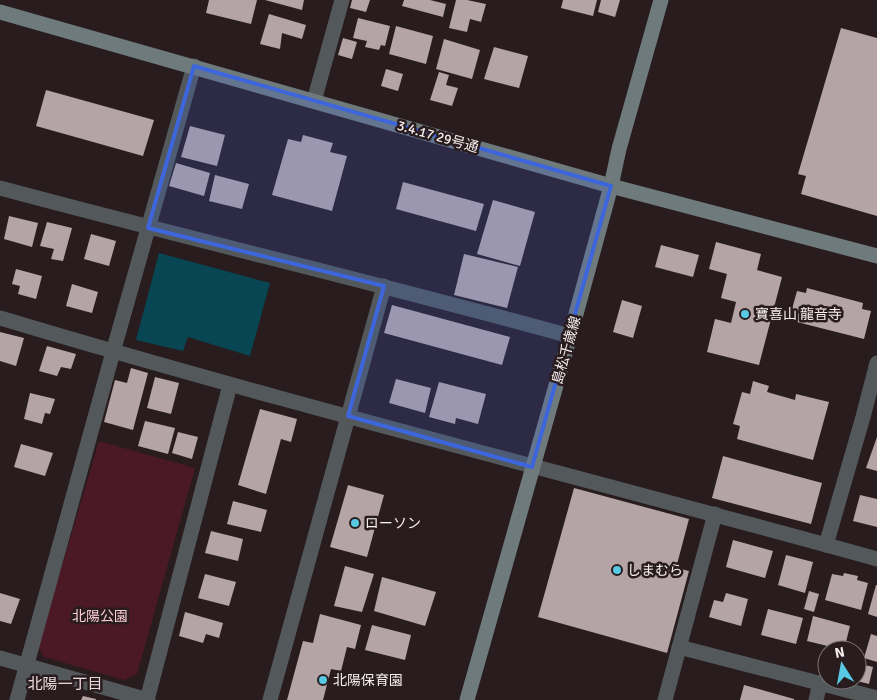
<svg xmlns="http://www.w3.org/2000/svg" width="877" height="700" viewBox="0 0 877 700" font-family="Signika,'Noto Sans JP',sans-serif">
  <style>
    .green { fill: #4b1826 }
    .water { fill: #074652 }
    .building { fill: #b4a4a6 }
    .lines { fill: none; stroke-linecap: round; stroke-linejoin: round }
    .street { stroke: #53595b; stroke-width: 15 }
    .secondary { stroke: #6f7a7c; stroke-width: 15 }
    .marked { fill: #3e66dc; fill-opacity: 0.2; stroke: #3e66dc; stroke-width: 4; stroke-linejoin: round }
    .poi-dot { fill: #58c9e3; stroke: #281c1e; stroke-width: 2 }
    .labels { text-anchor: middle; stroke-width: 5; stroke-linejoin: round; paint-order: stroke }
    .street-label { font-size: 14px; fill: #f8eff0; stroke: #281c1e }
    .poi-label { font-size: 14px; fill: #f8eff0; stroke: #281c1e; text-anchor: start }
    .park-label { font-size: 14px; fill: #fcced6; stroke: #281c1e }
    .neighbourhood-label { font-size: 15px; fill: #ebdadd; stroke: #281c1e }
  </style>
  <rect width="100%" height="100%" fill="#281c1e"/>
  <polygon class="green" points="99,441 195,468 137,674 124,680 44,657 38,647"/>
  <polygon class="water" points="159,253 270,283 250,356 188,337 183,351 136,340"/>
  <g class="building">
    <polygon points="209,0 257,0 251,24 206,13"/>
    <polygon points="265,0 304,0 302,10"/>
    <polygon points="352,0 370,0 366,12 350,8"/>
    <polygon points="404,0 430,0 446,4 443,17 402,6"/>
    <polygon points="456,0 467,0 486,4 481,22 470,19 467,32 449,28"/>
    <polygon points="563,0 597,0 593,16 561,8"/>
    <polygon points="601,0 620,0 615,17 598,12"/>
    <polygon points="269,14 306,25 302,39 282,33 280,49 260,44"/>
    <polygon points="358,18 390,26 385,46 381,45 379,50 365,47 367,41 353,38"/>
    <polygon points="396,26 433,36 426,64 389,54"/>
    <polygon points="841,28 877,38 877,216 801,194 806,176 798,174"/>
    <polygon points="343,38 357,42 352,59 338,55"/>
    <polygon points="444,39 480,50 472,79 436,69"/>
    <polygon points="494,47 528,56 519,88 484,79"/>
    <polygon points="386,69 403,74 398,91 381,86"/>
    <polygon points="439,72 449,75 446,85 458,88 452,106 430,100"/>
    <polygon points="46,90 154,120 143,156 36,126"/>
    <polygon points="190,126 225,135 217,166 181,157"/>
    <polygon points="303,135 333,143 330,152 347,156 332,211 272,195 288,139 301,142"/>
    <polygon points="176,163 210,173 204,196 169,186"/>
    <polygon points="215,175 249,184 242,209 209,201"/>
    <polygon points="403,182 484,204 476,231 396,209"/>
    <polygon points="493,200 535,212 520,266 477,254"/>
    <polygon points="9,216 38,223 32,247 4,239"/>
    <polygon points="47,222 72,228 63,261 51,259 54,249 40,246"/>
    <polygon points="91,234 116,241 109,266 84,259"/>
    <polygon points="716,242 761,254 757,270 782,277 759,365 707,352 715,319 731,323 736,302 721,298 727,274 709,269"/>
    <polygon points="661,245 699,255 693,277 655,267"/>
    <polygon points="464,254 518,267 507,308 454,295"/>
    <polygon points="16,269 42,276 36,299 18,294 20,286 12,284"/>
    <polygon points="72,284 98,292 92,313 66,306"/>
    <polygon points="807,288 863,303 862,309 871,311 864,339 789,320 797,291 806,293"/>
    <polygon points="622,300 642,306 633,338 613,332"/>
    <polygon points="392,305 510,337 502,365 384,333"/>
    <polygon points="0,332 24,338 16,366 0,361"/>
    <polygon points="47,346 76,354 71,369 61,367 57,376 39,371"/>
    <polygon points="131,368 148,373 133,430 104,422 115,380 127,383"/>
    <polygon points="155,377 179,383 171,414 147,408"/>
    <polygon points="396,379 431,388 425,413 389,403"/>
    <polygon points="753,381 769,386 767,392 795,400 796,394 829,402 813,460 737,439 740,426 733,424 742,392 750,394"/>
    <polygon points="439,382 486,394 478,424 456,418 455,424 429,417"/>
    <polygon points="30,393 55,399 50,414 45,413 42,424 24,419"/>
    <polygon points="260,409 297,419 291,442 281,439 266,494 238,485"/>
    <polygon points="145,421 175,428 168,454 138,446"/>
    <polygon points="178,432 198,437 192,459 172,453"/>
    <polygon points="877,437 877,471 866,468"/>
    <polygon points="21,444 53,453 45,476 14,467"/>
    <polygon points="723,456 822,483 811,524 712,498"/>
    <polygon points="348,485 384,495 367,557 330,547"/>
    <polygon points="574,488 689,519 676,568 689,571 667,653 538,617"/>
    <polygon points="860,495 877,499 877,527 853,521"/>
    <polygon points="233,501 267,510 261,532 227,524"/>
    <polygon points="211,531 243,539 238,561 205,553"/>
    <polygon points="733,540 773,551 765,578 726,567"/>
    <polygon points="786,555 813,562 805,593 778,585"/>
    <polygon points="345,566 374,574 362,612 334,606"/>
    <polygon points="844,573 858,576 857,580 868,583 861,610 825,600 832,574 843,576"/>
    <polygon points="205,574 236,582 229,606 198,598"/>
    <polygon points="382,577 436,592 425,626 374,611"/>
    <polygon points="876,585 877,585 877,617 868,614"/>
    <polygon points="809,591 819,594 814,612 804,609"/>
    <polygon points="0,593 20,599 11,624 0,621"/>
    <polygon points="726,593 748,599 741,626 709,617 714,600 723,602"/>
    <polygon points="768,609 803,618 796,644 761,635"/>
    <polygon points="185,612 223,623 219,638 206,634 203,643 179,636"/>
    <polygon points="320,614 361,625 355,649 347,647 341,671 331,669 323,700 287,700 303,641 313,643"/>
    <polygon points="813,616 850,626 844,650 807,641"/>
    <polygon points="372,625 411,635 405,660 365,650"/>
    <polygon points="871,634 877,636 877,662 864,658"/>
    <polygon points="857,663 873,667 869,684 857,681"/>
    <polygon points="744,685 794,699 794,700 740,700"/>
    <polygon points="83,696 96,699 96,700 81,700"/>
  </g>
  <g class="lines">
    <g class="street">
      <polyline points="314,101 342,0"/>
      <path d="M0 188C190 239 381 284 570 336"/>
      <path d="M0 318C290 405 585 478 877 559"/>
      <polyline points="826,545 863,417 877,363"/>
      <polyline points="679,647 877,698"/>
      <polyline points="0,658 148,700"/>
      <polyline points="17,700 113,352 194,66"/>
      <polyline points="147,700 230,385"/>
      <polyline points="270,700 384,286"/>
      <polyline points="665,700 715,514"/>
      <polyline points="816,700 820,683"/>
    </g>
    <g class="secondary">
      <polyline points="0,12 611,186 877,256"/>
      <polyline points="467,700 570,336 611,186 619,149 661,0"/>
    </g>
  </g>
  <path class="marked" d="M194 66 611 186 532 467 348 416 384 286 148 228Z"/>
  <g class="poi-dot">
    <circle cx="745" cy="314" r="5"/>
    <circle cx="355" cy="523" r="5"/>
    <circle cx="617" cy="570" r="5"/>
    <circle cx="323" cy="680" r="5"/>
  </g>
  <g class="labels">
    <g class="street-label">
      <text transform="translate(438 136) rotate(16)" y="5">3.4.17 29号通</text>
      <text transform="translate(566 350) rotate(-74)" y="5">島松千歳線</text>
    </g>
    <g class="poi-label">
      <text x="755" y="319">寶喜山 龍音寺</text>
      <text x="365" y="528">ローソン</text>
      <text x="627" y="575">しまむら</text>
      <text x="333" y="685">北陽保育園</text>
    </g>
    <g class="park-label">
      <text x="100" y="621">北陽公園</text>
    </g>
    <g class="neighbourhood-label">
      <text x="65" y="689">北陽一丁目</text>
    </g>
  </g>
  <g transform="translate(842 665) rotate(349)"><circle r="24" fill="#281c1e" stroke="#7b7072"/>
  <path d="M0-4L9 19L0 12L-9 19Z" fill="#58c9e3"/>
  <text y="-8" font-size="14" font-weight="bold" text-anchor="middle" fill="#f8eff0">N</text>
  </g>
</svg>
